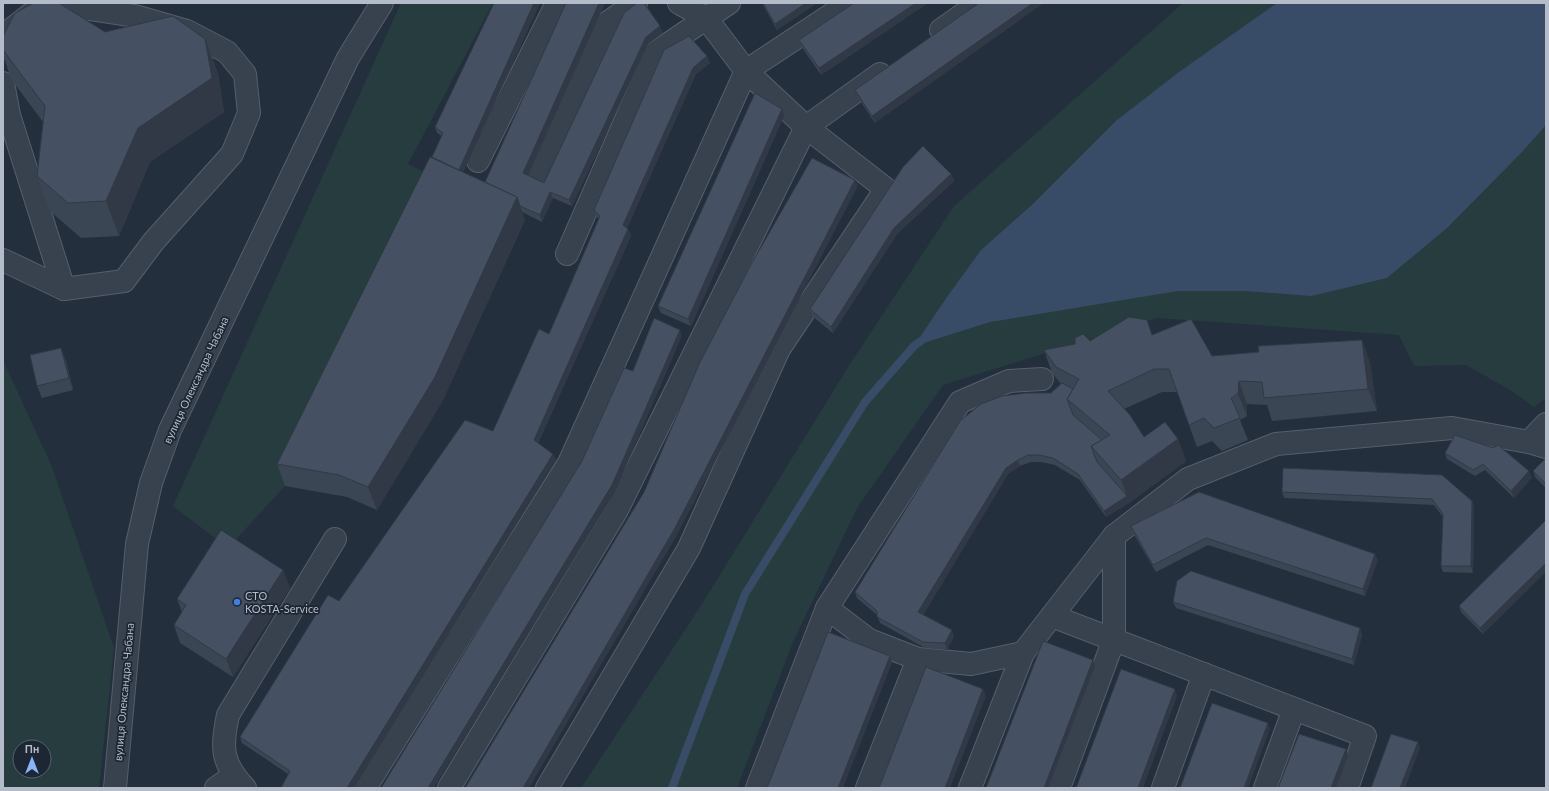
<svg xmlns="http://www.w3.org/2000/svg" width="1549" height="791" viewBox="0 0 1549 791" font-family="Lato,sans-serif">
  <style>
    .green { fill: #263c3f; fill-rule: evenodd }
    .water { fill: #394c67 }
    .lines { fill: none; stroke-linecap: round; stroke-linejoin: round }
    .stream { stroke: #394c67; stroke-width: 8 }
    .minor-casing { stroke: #565f6c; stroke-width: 24 }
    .minor { stroke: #38414e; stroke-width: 22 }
    .wall { fill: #3b4654 }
    .shaded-wall { fill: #303945 }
    .building { fill: #455162; stroke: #303945 }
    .shop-dot { fill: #3f7fe0; stroke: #1d2633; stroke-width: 1.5 }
    .labels { text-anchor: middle; stroke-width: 3.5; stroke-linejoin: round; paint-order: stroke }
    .street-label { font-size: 11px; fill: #b4bcc9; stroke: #1d2633 }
    .poi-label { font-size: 11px; fill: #b4bcc9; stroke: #1d2633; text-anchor: start }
  </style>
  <rect width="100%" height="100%" fill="#242f3e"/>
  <g class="green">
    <polygon points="401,3 493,3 408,164 438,179 285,486 228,548 173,506"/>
    <polygon points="1183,3 1546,3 1546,398 1534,407 1510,390 1466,365 1414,366 1399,335 1157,318 943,385 857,508 793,642 737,788 581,788 702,604 850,364 954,206"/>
    <path d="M3 360 52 467 114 648 99 788H3ZM20 747H44V771H20Z"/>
  </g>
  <polygon class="water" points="1277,3 1546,3 1546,125 1523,151 1447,228 1387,278 1311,296 1246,291 1178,291 990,322 914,346 947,297 981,250 1034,203 1117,120 1179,72"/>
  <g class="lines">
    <polyline class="stream" points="672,788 745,594 865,402 914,346 921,341"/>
    <defs>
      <g id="minor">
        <polyline points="941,30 979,3"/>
        <polyline points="3,48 3,36 31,14 89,9 135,16 187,31 227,52 245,74 249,113 232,154 154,241 124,281 64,289 3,260"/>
        <polyline points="3,83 9,115 64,289"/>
        <polyline points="478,161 557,3"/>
        <polyline points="537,177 607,23 636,3"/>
        <polyline points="567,254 655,53 729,3"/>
        <polyline points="1529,442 1546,424"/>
        <polyline points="827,608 869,640 918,659 971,664 1023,653"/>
        <polyline points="1052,616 1365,736 1347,788"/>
        <polyline points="115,788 137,544 151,483 170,430 348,58 382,3"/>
        <polyline points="216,788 233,776"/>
        <path d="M245 788C221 763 221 747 228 715L335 539"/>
        <polyline points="365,788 569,463 746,71 849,3"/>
        <polyline points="449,788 617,510 806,127 880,74"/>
        <polyline points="547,788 689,548 779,349 886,189 806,127 746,71 706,18 679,3"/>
        <polyline points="757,788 827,608 960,402 1009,381 1042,379"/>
        <polyline points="867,788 918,659"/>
        <polyline points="970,788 1023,653 1114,536 1188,479 1276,444 1452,428 1529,442 1546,447"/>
        <polyline points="1059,788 1114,639 1114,536"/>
        <polyline points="1163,788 1204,674"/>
        <polyline points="1265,788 1294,709"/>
      </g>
    </defs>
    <use href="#minor" class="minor-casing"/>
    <use href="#minor" class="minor"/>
  </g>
  <g class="wall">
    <polygon points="540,3 463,172 485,182 605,3 528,175 544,183 624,13 663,33 648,44 572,206 553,198 542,222 522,212 525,220 443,400 377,510 347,497 285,486 277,464 432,157 442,136 437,133 435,127"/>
    <polygon points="762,3 817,3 777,30"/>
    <polygon points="854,3 928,3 821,75 801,46 799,40"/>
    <polygon points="979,3 875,123 857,96 855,90"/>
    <polygon points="105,32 205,39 218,74 224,112 150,162 119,236 81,238 50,211 37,176 43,122 11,79 3,55 3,36"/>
    <polygon points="707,56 710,63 696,74 627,228 628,229 631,236 538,443 556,460 288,774 242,743 240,737 339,601 493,431 549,334 599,219 597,217 594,210"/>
    <polygon points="782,109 784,116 691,326 661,313 658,306"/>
    <polygon points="951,174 954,181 897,234 833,333 812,316 810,309"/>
    <polygon points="1152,335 1212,356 1259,352 1362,340 1370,363 1377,411 1272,421 1267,405 1247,404 1247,416 1240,420 1248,440 1222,451 1212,441 1197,447 1177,392 1162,392 1124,409 1144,437 1178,439 1186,461 1129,503 1106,517 1080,480 1055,465 1041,462 1031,462 1020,466 1008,474 923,615 954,636 947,650 925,648 880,623 877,615 857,598 855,592 1051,393 1061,384 1052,373 1044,350 1090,341"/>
    <polygon points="66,360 73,390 42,398 37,386"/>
    <polygon points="1445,453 1532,477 1514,498 1485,470 1475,476 1447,459"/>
    <polygon points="1546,458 1546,488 1535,477 1533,471"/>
    <polygon points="1283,468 1472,501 1474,508 1473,573 1443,572 1441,566 1443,517 1434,505 1284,498 1282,492"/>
    <polygon points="1546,520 1483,634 1461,612 1459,606"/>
    <polygon points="1131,526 1378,560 1365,596 1208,545 1156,572 1133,533"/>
    <polygon points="283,570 290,588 233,677 180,643 174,625 182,612 177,599"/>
    <polygon points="1173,602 1360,628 1362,635 1354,665 1176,608"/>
  </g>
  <g class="shaded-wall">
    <polygon points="534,3 540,3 457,186 455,179"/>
    <polygon points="599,3 605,3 526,180 523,173"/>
    <polygon points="806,3 817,3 777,30 775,24"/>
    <polygon points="916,3 928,3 821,75 819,68"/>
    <polygon points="1033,3 1044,3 875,123 872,116"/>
    <polygon points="660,26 663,33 648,44 572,206 569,200 646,37"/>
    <polygon points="205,39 218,74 224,112 150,162 119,236 106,201 138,128"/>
    <polygon points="707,56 710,63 696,74 625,232 623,225 693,68"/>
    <polygon points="782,109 784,116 691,326 688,319"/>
    <polygon points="951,174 954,181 897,234 833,333 831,327 894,228"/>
    <polygon points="855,180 858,186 677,535 529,788 523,788"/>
    <polygon points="550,192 553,198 542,222 540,215"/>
    <polygon points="517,197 525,220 443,400 377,510 368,487"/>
    <polygon points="628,229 631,236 536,446 534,440"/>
    <polygon points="680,330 682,336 615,492 434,788 428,788"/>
    <polygon points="1362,340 1370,363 1377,411 1368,389"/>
    <polygon points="61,348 66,360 73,390 69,378"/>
    <polygon points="1239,381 1247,404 1247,416 1238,394"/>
    <polygon points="1178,439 1186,461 1129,503 1106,517 1104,511 1127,496 1121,480"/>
    <polygon points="553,454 556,460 354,788 347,788"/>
    <polygon points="1018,460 1020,466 1008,474 921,619 918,612 1006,468"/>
    <polygon points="1529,471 1532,477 1514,498 1511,491"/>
    <polygon points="1472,501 1474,508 1473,573 1471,566"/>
    <polygon points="1375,554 1378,560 1365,596 1363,589"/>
    <polygon points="1546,563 1546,572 1483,634 1480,628"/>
    <polygon points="283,570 290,588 233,677 226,659"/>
    <polygon points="1360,628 1362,635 1354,665 1352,659"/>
    <polygon points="952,630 954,636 947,650 945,643"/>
    <polygon points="890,656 892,663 843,788 838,788"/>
    <polygon points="1093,660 1095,666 1048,788 1044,788"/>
    <polygon points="983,689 986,696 950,788 945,788"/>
    <polygon points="1175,689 1177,696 1143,788 1138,788"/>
    <polygon points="1268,723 1270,729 1248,788 1244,788"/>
    <polygon points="1418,742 1420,748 1405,788 1400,788"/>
    <polygon points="1346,749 1348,756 1336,788 1331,788"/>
  </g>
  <g class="building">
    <polygon points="34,3 59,3 105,32 173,16 205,39 212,78 138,128 106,201 68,203 37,176 45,106 3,50 3,36 15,13"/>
    <polygon points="494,3 534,3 459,170 432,157 443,133 435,127"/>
    <polygon points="566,3 599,3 523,173 544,183 624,13 637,3 644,3 660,26 646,37 569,200 550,192 540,215 520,206 517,197 485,182"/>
    <polygon points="763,3 806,3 775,24"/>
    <polygon points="854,3 916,3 819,68 799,40"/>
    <polygon points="979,3 1033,3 872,116 855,90"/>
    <polygon points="689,36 707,56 693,68 623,225 628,229 534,440 553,454 347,788 281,788 290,771 240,737 328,595 339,601 465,420 493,431 539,329 549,334 600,216 594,210 664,50"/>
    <polygon points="755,93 782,109 688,319 658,306"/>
    <polygon points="923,146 951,174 894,228 831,327 810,309 903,167"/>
    <polygon points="430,157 517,197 435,377 368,487 339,475 277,464"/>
    <polygon points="812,158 855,180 675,528 523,788 465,788 644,492 700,362 753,261"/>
    <polygon points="1129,317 1147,320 1152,335 1191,319 1212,356 1259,352 1258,346 1362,340 1368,389 1264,398 1262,382 1239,381 1238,394 1231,398 1240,418 1214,428 1204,418 1189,425 1169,369 1154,369 1108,391 1130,415 1144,437 1165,422 1178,439 1121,480 1091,446 1110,435 1067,399 1079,379 1056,367 1044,350 1075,344 1075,338 1083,334 1090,341"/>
    <polygon points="654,318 680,330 612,485 428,788 381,788 582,461 624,368 633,371"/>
    <polygon points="61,348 69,378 37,386 30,355"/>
    <polygon points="1062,383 1073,389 1067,399 1073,415 1102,440 1091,446 1097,462 1127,496 1104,511 1078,474 1053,458 1039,455 1028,455 1018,460 1006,468 918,612 952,630 945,643 923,642 877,617 877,611 855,592 960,421 981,404 1002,396 1026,393 1051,393"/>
    <polygon points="1455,435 1493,448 1498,445 1529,471 1511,491 1483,464 1473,470 1445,453"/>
    <polygon points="1546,458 1546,484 1533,471"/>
    <polygon points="1283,468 1442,475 1472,501 1471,566 1441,566 1443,514 1432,499 1282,492"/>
    <polygon points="1199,492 1375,554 1363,589 1206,538 1153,565 1131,526"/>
    <polygon points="1546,520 1546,563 1480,628 1459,606"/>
    <polygon points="221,530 283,570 226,659 174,625 186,605 177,599"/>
    <polygon points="1191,571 1360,628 1352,659 1173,602 1177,581"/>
    <polygon points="828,632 890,656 838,788 767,788"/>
    <polygon points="1043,641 1093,660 1044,788 986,788"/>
    <polygon points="926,667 983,689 945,788 879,788"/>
    <polygon points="1121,669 1175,689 1138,788 1076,788"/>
    <polygon points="1212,703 1268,723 1244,788 1180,788"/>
    <polygon points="1299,734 1346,749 1331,788 1278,788"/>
    <polygon points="1391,734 1418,742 1400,788 1371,788"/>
  </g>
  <circle class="shop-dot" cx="237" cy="602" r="4"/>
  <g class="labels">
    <g class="street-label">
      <text transform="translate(196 380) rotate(-65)" y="4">вулиця Олександра Чабана</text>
      <text transform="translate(124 692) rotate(-85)" y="4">вулиця Олександра Чабана</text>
    </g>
    <g class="poi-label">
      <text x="245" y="600">СТО<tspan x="245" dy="13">KOSTA-Service</tspan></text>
    </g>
  </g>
  <rect width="1549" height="791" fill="none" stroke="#b4bcc9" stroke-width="8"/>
  <g transform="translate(32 759)"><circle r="19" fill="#1d2633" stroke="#59626f"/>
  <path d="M0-3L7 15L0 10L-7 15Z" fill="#8ab4f8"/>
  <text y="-6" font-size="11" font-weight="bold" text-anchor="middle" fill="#b4bcc9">Пн</text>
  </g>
</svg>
